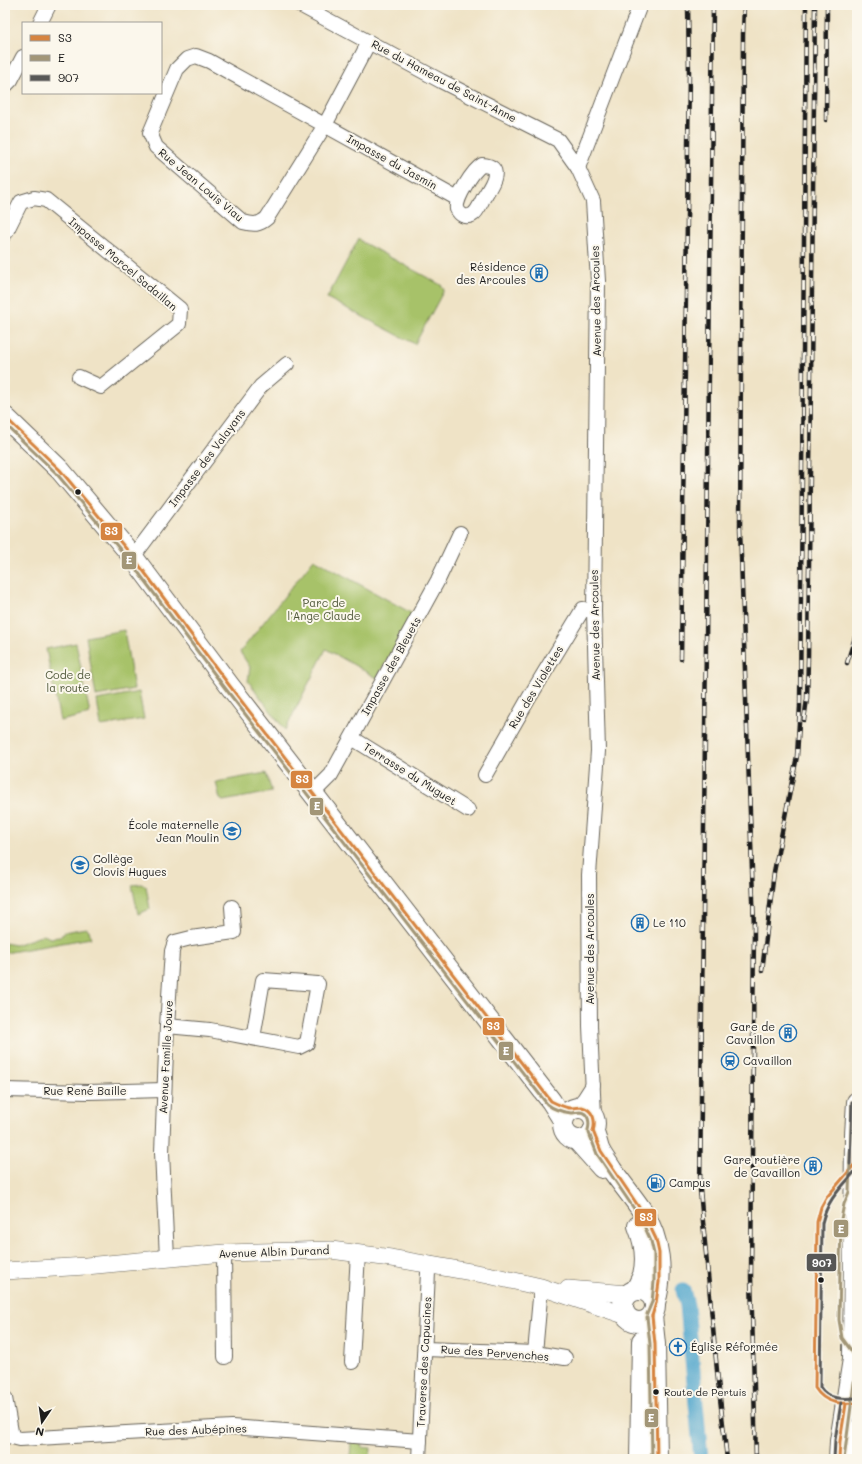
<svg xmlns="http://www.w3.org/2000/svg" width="862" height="1464" viewBox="0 0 862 1464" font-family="Mali,sans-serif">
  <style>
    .green { fill: #a7c269; stroke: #626f42 }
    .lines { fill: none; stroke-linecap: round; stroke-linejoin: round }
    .canal { stroke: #4fa5cc; stroke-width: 15 }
    .minor-casing { stroke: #666258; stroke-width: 16 }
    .tertiary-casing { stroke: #666258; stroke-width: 18 }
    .secondary-casing { stroke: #666258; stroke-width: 22 }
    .minor { stroke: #fff; stroke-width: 14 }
    .tertiary { stroke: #fff; stroke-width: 17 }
    .secondary { stroke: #fff; stroke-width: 20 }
    .rail-casing { stroke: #1c1c1c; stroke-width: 4.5 }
    .rail { stroke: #fbf7ec; stroke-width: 3; stroke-dasharray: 9; stroke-linecap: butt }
    .bus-1-casing { stroke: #fbf7ec; stroke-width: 6 }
    .bus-2-casing { stroke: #fbf7ec; stroke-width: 6 }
    .bus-3-casing { stroke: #fbf7ec; stroke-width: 6 }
    .bus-1 { stroke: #d68440; stroke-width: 3 }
    .bus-2 { stroke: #a29677; stroke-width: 3 }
    .bus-3 { stroke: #575756; stroke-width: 3 }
    .bus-dot { fill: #1c1c1c; stroke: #fbf7ec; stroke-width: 1.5 }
    .labels { text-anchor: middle; stroke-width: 4; stroke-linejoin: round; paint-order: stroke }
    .bus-label { font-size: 10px; fill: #1c1c1c; stroke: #fbf7ec; text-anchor: start }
    .street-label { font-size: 11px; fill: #1c1c1c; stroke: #fbf7ec }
    .poi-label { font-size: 11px; fill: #1c1c1c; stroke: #fbf7ec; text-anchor: start }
    .park-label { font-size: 11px; fill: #4d5637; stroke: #fbf7ec }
    .line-badge { stroke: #fbf7ec; stroke-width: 1.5 }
    .badge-label { font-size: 11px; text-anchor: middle; font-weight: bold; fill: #fff }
  </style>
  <rect width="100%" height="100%" fill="#fbf7ec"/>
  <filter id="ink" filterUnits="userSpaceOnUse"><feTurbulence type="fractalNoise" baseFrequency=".025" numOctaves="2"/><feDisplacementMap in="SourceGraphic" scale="8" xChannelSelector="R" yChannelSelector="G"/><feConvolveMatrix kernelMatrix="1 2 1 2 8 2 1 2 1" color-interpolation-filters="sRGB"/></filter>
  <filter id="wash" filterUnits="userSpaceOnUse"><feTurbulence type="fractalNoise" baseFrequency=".012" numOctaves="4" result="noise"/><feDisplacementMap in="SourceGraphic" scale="16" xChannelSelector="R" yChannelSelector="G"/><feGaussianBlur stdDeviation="0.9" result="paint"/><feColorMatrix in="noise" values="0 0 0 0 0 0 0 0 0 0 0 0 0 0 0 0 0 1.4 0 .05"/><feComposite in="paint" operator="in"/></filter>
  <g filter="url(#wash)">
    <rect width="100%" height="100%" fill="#efe3c6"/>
    <g class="green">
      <polygon points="359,238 362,242 441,285 444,290 415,344 327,298"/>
      <polygon points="314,559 413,614 377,678 326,649 285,730 248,681 250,667 240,652"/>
      <polygon points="124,630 134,689 96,696 86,637"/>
      <polygon points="76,643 90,714 60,721 46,649"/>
      <polygon points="139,692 144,719 101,726 97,700"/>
      <polygon points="266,773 272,792 223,801 220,799 216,782"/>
      <polygon points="141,884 146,886 150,909 138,914 132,885"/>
      <polygon points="86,928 89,930 91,938 5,953 5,943 15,945 44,935 50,938 60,937 64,932"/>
      <polygon points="351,1441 362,1442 361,1447 371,1448 370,1459 350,1459"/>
    </g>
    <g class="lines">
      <polyline class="canal" points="683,1290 687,1305 701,1459"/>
    </g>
  </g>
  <g filter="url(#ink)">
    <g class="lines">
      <defs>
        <g id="minor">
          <polyline points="300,5 441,81 558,140 578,168 593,201 598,281 594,611 598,751 589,875 590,1026 594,1116"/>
          <polyline points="40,23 49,5"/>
          <path d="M369 42 325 125 267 218C259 225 254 225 243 222L156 147 150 133 177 69 187 59 196 56 209 61 458 199"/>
          <polyline points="5,86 11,80 23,57"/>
          <path d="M482 165C506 166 490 187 484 197 481 202 478 212 472 215 465 218 460 215 457 209 455 199 473 170 482 165Z"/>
          <polyline points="578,168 640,5"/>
          <polyline points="5,234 21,202 34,198 46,200 180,309 179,324 101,387 79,377"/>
          <polyline points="133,557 261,386 287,364"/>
          <polyline points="352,738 468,810"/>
          <polyline points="485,775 529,698 583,609 594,611"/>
          <polyline points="313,793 331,775 438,580 460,533"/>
          <polyline points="167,1026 210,1030 299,1047 307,1043 318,984 263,980 253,1038"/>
          <polyline points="5,1090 88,1092 164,1090"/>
          <polyline points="576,1108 584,1099 593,1085"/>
          <polyline points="224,1253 225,1357"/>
          <polyline points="167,1258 162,1152 167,1026 172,951 175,942 191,938 234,932 232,907"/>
          <polyline points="425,1349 535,1353 565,1358"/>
          <polyline points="535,1353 541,1287"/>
          <polyline points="352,1362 358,1253"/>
          <polyline points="5,1398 12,1437 20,1439 232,1427 420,1441"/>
          <polyline points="419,1459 428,1272 430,1264"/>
        </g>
        <g id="tertiary">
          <polyline points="5,1271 86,1266 224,1253 331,1250 391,1258 488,1275 541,1287 627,1316"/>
          <polyline points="568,1289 628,1294"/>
        </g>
        <g id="secondary">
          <polyline points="5,417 60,470 133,557 229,685 551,1101 563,1120"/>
          <circle cx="579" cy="1124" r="16"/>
          <path d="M593 1131C596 1137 597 1143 599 1149 602 1156 608 1163 612 1170 622 1184 633 1197 643 1212 660 1239 664 1273 655 1303"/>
          <polyline points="577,1140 602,1168"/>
          <path d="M636 1290C638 1285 641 1280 643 1275 647 1259 644 1241 638 1226"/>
          <circle cx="639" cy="1306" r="16"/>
          <polyline points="652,1316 655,1344 657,1459"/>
          <polyline points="640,1459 642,1341"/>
          <polyline points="839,1459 840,1441 853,1359 855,1134 857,1102"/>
          <polyline points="854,1459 854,1447 857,1431"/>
        </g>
      </defs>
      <use href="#minor" class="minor-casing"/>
      <use href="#tertiary" class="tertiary-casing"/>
      <use href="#secondary" class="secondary-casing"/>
      <use href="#minor" class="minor"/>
      <use href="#tertiary" class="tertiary"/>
      <use href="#secondary" class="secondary"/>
      <defs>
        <g id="rail">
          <polyline points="713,5 700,1190 718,1381 727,1459"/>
          <polyline points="744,5 743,35 740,528 754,927 751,1277 756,1459"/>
          <polyline points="826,120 827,5"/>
          <polyline points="681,659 689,74 688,5"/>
          <polyline points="847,663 857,631"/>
          <polyline points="804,720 807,699 808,659 815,5"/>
          <polyline points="762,971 774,872 797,756 800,706 806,5"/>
        </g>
      </defs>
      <use href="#rail" class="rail-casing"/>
      <use href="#rail" class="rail"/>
      <defs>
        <g id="bus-1">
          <path d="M5 417 60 470 133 557 229 685 551 1101C557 1104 563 1107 569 1108 574 1108 578 1107 582 1107 594 1110 596 1122 593 1131"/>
          <polyline points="593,1131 601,1151 645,1216 656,1239 659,1253 659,1282 656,1303 652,1316"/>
          <path d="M855 1164 826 1198 821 1207 817 1222 815 1388C825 1404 840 1404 857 1403"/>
          <polyline points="855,1164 857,1102"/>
          <polyline points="652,1316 655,1344 657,1459"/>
          <polyline points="839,1459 840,1441 846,1404"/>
        </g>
        <g id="bus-2">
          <path d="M5 424 56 473 129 560 225 688 547 1104C553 1109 563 1112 571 1113 574 1113 577 1112 580 1112 589 1113 590 1123 588 1130"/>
          <polyline points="852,1102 849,1192 844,1204 841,1219 839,1320 842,1338 853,1353"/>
          <polyline points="589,1133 597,1154 641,1219 651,1241 654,1254 654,1282 652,1302 647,1314"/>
          <polyline points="647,1317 650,1344 652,1459"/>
          <polyline points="844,1459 857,1361"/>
        </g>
        <g id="bus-3">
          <polyline points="850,1164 852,1102"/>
          <path d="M857 1398C843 1399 828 1400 820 1387L822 1223C828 1198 841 1188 857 1169"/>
          <polyline points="834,1459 835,1440 841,1403"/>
        </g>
      </defs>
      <use href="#bus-1" class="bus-1-casing"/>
      <use href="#bus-2" class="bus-2-casing"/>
      <use href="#bus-3" class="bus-3-casing"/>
      <use href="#bus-1" class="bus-1"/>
      <use href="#bus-2" class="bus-2"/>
      <use href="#bus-3" class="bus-3"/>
    </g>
  </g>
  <defs>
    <symbol id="building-ring" viewBox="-11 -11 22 22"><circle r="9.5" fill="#fbf7ec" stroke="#1f6fb2" stroke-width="1.5"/><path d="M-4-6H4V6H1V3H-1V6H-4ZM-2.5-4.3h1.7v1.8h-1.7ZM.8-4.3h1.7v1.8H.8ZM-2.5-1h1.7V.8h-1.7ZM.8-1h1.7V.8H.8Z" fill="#1f6fb2"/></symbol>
    <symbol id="school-ring" viewBox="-11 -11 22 22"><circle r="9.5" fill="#fbf7ec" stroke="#1f6fb2" stroke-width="1.5"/><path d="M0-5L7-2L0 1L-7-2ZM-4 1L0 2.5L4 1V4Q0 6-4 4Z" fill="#1f6fb2"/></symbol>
    <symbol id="station-ring" viewBox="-11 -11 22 22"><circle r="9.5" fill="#fbf7ec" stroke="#1f6fb2" stroke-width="1.5"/><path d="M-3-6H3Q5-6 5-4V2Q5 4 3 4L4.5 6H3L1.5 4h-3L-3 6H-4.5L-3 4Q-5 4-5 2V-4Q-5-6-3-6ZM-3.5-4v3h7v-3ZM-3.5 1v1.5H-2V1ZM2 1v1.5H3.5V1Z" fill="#1f6fb2"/></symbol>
    <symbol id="fuel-ring" viewBox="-11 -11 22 22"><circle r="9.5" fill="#fbf7ec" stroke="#1f6fb2" stroke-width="1.5"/><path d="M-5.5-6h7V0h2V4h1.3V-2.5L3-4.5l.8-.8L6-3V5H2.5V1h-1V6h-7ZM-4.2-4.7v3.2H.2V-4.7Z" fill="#1f6fb2"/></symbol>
    <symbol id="church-ring" viewBox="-11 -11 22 22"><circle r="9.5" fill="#fbf7ec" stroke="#1f6fb2" stroke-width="1.5"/><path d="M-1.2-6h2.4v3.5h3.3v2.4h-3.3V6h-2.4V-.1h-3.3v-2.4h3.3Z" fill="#1f6fb2"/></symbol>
  </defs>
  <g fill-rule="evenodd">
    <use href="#building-ring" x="529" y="263" width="20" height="20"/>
    <use href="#school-ring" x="222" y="821" width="20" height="20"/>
    <use href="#school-ring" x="70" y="855" width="20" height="20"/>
    <use href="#building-ring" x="630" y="913" width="20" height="20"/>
    <use href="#building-ring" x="778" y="1023" width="20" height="20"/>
    <use href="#station-ring" x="720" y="1051" width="20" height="20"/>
    <use href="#building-ring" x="803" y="1156" width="20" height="20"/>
    <use href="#fuel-ring" x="646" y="1173" width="20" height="20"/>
    <use href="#church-ring" x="668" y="1337" width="20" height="20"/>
  </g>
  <g class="bus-dot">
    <circle cx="78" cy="492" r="3.5"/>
    <circle cx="821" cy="1280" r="3.5"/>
    <circle cx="656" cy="1392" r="3.5"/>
  </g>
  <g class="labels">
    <g class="bus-label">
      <text x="664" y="1396">Route de Pertuis</text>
    </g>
    <g class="street-label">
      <text transform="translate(444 81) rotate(28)" y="4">Rue du Hameau de Saint-Anne</text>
      <text transform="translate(392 162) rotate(29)" y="4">Impasse du Jasmin</text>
      <text transform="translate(201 185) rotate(40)" y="4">Rue Jean Louis Viau</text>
      <text transform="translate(123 264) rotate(40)" y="4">Impasse Marcel Sadaillan</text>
      <text transform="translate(596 301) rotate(-91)" y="4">Avenue des Arcoules</text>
      <text transform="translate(207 458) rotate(-53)" y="4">Impasse des Valayans</text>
      <text transform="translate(595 625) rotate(-91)" y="4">Avenue des Arcoules</text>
      <text transform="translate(391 666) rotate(-61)" y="4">Impasse des Bleuets</text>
      <text transform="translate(536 687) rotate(-59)" y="4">Rue des Violettes</text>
      <text transform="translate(410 774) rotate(32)" y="4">Terrasse du Muguet</text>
      <text transform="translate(590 949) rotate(-90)" y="4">Avenue des Arcoules</text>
      <text transform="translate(166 1057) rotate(-87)" y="4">Avenue Famille Jouve</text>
      <text x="85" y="1095">Rue René Baille</text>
      <text transform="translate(274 1252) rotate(-2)" y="4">Avenue Albin Durand</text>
      <text transform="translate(495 1353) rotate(4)" y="4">Rue des Pervenches</text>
      <text transform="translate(424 1362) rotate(-87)" y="4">Traverse des Capucines</text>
      <text transform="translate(196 1430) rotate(-2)" y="4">Rue des Aubépines</text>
    </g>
    <g class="poi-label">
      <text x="526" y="271" text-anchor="end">Résidence<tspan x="526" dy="13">des Arcoules</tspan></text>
      <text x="219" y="829" text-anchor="end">École maternelle<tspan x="219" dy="13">Jean Moulin</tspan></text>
      <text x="93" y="863">Collège<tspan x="93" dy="13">Clovis Hugues</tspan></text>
      <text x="653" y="927">Le 110</text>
      <text x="775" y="1031" text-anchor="end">Gare de<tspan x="775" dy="13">Cavaillon</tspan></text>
      <text x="743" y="1065">Cavaillon</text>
      <text x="800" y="1164" text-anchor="end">Gare routière<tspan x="800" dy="13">de Cavaillon</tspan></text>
      <text x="669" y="1187">Campus</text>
      <text x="691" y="1351">Église Réformée</text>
    </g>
    <g class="park-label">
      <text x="324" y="607">Parc de<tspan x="324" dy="13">l'Ange Claude</tspan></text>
      <text x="68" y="679">Code de<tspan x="68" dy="13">la route</tspan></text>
    </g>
  </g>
  <g class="line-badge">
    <rect x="100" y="522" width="23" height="19" rx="4" fill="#d68440"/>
    <rect x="121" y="551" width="16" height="19" rx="4" fill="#a29677"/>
    <rect x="290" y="770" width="23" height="19" rx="4" fill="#d68440"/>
    <rect x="309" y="797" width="15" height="19" rx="4" fill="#a29677"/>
    <rect x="482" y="1017" width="23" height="19" rx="4" fill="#d68440"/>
    <rect x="498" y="1041" width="16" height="20" rx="4" fill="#a29677"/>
    <rect x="634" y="1208" width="23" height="19" rx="4" fill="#d68440"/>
    <rect x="833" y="1219" width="16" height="19" rx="4" fill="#a29677"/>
    <rect x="806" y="1253" width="31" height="19" rx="4" fill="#575756"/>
    <rect x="644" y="1408" width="15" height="20" rx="4" fill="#a29677"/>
  </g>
  <g class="badge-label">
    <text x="111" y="535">S3</text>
    <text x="129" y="564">E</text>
    <text x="302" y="783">S3</text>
    <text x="317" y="810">E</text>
    <text x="493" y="1030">S3</text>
    <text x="506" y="1055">E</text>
    <text x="646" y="1221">S3</text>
    <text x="841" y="1233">E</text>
    <text x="822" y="1267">907</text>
    <text x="651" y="1422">E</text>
  </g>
  <rect width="862" height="1464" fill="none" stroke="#fbf7ec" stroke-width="20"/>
  <rect x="22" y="22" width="140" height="72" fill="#fbf7ec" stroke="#a29f99"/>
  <rect x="30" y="35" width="20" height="6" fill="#d68440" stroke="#a29f99"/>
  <text x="58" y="42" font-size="12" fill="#1c1c1c">S3</text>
  <rect x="30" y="55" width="20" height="6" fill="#a29677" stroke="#a29f99"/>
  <text x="58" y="62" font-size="12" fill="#1c1c1c">E</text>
  <rect x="30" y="75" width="20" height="6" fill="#575756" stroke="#a29f99"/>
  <text x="58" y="82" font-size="12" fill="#1c1c1c">907</text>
  <g transform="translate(42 1422) rotate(193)" stroke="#fbf7ec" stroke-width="3" paint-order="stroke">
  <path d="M0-3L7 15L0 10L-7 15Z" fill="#1c1c1c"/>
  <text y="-6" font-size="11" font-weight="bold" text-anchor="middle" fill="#1c1c1c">N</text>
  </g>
</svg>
